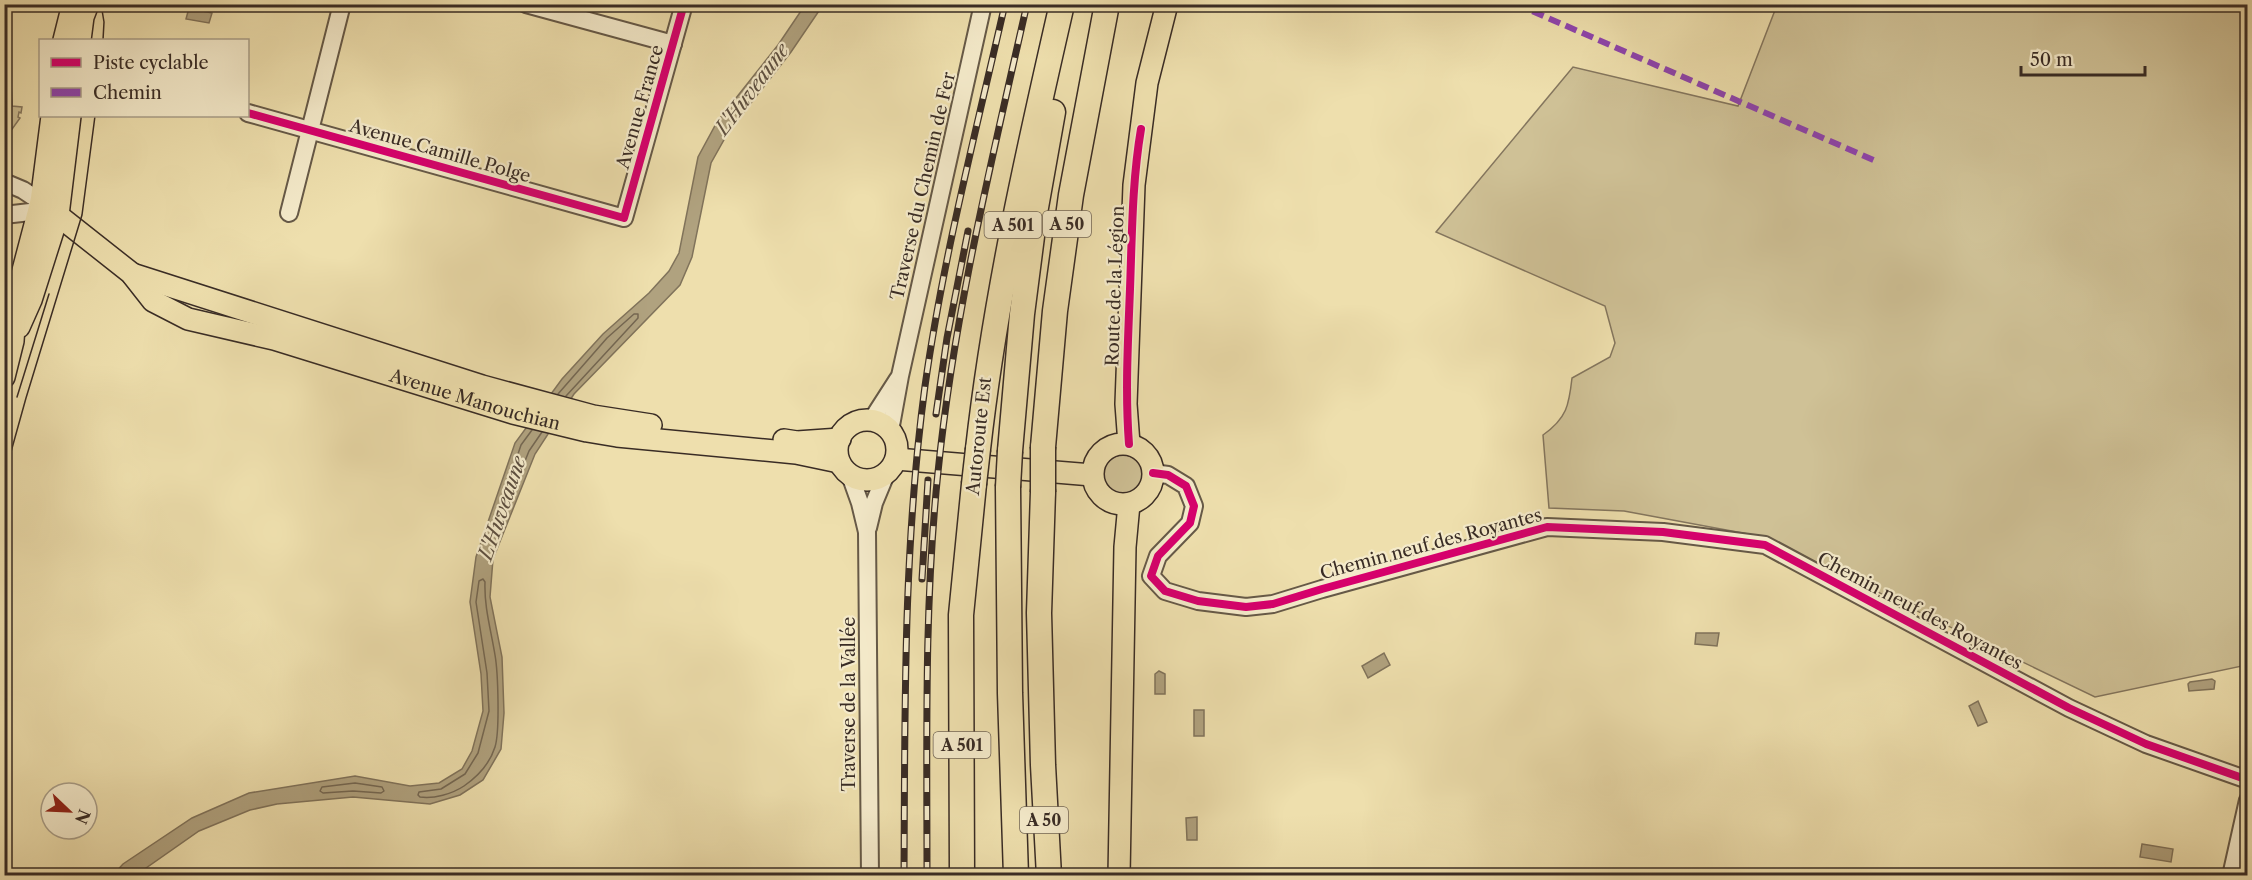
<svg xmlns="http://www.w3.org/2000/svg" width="2252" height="880" viewBox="0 0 2252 880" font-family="'Libre Caslon Text',serif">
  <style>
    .green { fill: #cfc196; stroke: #84765e; stroke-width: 1.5 }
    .water { fill: #b0a27f; stroke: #80735b; stroke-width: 1.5 }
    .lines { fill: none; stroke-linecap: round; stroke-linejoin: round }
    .shore { stroke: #746752; stroke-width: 1.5 }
    .minor-casing { stroke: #665947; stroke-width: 20 }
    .major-casing { stroke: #392c25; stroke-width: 24 }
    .highway-casing { stroke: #392c25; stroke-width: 27 }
    .minor { stroke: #f4eaca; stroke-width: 16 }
    .major { stroke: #eedfad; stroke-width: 21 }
    .highway { stroke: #eedfad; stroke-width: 24 }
    .tram { stroke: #392c25; stroke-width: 1.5 }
    .rail-casing { stroke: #392c25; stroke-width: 7 }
    .rail { stroke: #f4eaca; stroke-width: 4.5; stroke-dasharray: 14; stroke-linecap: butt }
    .highway-bridge-casing { stroke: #392c25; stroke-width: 27; stroke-linecap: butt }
    .highway-bridge { stroke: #eedfad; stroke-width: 24 }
    .quiet { stroke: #8e44ad; stroke-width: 6; stroke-dasharray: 12 6; stroke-linecap: butt }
    .cycleway-casing { stroke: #f4eaca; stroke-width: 11 }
    .cycleway { stroke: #d6006c; stroke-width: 8 }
    .labels { text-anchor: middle; stroke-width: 4.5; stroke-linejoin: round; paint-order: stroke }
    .shield { fill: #f4eaca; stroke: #716556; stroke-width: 1.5 }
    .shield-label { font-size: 16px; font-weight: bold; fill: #392c25 }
    .street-label { font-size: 18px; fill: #392c25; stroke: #f4eaca }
    .water-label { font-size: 20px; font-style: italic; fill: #5d4f40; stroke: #f4eaca }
  </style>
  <rect width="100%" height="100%" fill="#eedfad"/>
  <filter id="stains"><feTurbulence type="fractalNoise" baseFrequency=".00333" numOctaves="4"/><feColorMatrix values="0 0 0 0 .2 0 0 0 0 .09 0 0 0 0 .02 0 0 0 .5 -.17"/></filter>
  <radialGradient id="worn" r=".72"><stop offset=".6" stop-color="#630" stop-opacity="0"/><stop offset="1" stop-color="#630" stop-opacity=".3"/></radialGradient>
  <g class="green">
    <path d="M1777 5H2247V665L2095 697 1764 537 1624 511 1549 508 1543 435C1567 418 1569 405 1572 378L1610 357 1615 343 1605 306 1436 232 1573 67 1738 106Z"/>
    <polygon points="4,65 11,81 12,106 22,107 21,113 19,112 18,117 20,118 5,139"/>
    <circle cx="1123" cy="475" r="20"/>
  </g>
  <g class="water">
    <polygon points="805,5 823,5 791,52 729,131 711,163 692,257 680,285 574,394 535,454 493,559 490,597 502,657 504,713 501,749 483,780 460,795 430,804 353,797 277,804 250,810 199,831 136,875 112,876 123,864 192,818 249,793 355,776 410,786 439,783 462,769 472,751 483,711 481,674 470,602 476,557 515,443 562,379 603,334 649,293 669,271 679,253 698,157 717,122 778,45"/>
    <polygon points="189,8 212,13 209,23 186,19"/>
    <polygon points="1696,633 1719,633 1717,646 1695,644"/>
    <polygon points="1384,653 1390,665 1368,678 1362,666"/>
    <polygon points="1159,671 1165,674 1165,694 1155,694 1155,674"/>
    <polygon points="2212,679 2215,681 2214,689 2189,691 2188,684 2190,682"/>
    <polygon points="1978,701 1987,722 1978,726 1969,706"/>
    <rect x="1194" y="710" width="10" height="26"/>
    <polygon points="1197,817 1197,840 1187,840 1186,818"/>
    <polygon points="2142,844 2173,849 2171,862 2140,857"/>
  </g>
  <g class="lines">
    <g class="shore">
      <polyline points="558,394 607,338 634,314 638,314 638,318 566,396"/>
      <polyline points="532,430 521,445 496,519 497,523 501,521 529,451 542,432"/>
      <path d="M483 579 485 582C484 607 491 630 495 655 498 672 500 731 495 747 490 763 477 777 464 786 452 794 434 799 420 797L418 795 419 792 441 789 465 774 478 753 489 711 487 673 476 602 479 581Z"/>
      <polygon points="355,783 382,787 384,791 381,793 353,791 323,793 320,791 322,787"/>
    </g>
    <defs>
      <g id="minor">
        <polyline points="526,4 673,44"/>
        <polyline points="248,113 624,218 684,4"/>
        <polyline points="4,182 23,190 41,202"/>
        <polyline points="289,213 342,4"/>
        <polyline points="4,215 39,211"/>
        <polyline points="871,421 898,379"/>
        <polyline points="890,431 900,376 983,4"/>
        <polyline points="1153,473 1168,475 1186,486 1194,506 1190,523 1158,556 1151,576 1165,591 1198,601 1246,607 1273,604 1322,589 1547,527 1663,532 1765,545 2069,708 2146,744 2248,780"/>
        <polyline points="850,475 860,503 867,532 870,876"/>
        <polyline points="868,528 874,503 886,474"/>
        <polyline points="2231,876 2248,800"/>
      </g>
      <g id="major">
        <polyline points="64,40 73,4"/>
        <polyline points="80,40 83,17 88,4"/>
        <path id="s1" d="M41 202 131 273 153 301 188 319 274 339 513 413 587 431 617 436 796 453 839 462"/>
        <polyline points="132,274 482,386 593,416 651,425"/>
        <polyline points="19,327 31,300 58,215 70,116"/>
        <polyline points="4,377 13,341 16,297 41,202 52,116"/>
        <circle cx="867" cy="450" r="30"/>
        <polyline points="784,440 797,442 840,439"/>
        <circle cx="1123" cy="474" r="30"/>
        <polyline points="1129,444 1126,404 1134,185 1147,83 1167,4"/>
        <polyline points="896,459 1092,475"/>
        <polyline points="1119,876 1125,547 1129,504"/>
      </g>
      <g id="highway">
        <polyline points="1043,447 1055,311 1071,195 1107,4"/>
        <path d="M978 449C995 298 1028 152 1062 4"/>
        <polyline points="1010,451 1022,314 1035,213 1053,112"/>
        <polyline points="1008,487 1010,693 1016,876"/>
        <polyline points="1043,492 1039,613 1043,765 1049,876"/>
        <polyline points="962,876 961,615 974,484"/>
      </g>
    </defs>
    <use href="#minor" class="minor-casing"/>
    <use href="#major" class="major-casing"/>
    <use href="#highway" class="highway-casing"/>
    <use href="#minor" class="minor"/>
    <use href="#major" class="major"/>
    <use href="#highway" class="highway"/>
    <g class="tram">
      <polyline points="101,4 104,22 103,40"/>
      <polyline points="17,397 49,294"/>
      <polyline points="4,477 26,398 82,215 95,116"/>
    </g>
    <defs>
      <g id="rail">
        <polyline points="936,414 947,338 968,231"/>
        <polyline points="922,579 928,480"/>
        <path d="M904 876C905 712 903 549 925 386 943 258 976 131 1005 4"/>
        <path d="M927 876C927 741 924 606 938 472 954 314 992 159 1027 4"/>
      </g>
    </defs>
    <use href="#rail" class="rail-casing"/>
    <use href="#rail" class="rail"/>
    <defs>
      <g id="highway-bridge">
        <polyline points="974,484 978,449"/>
        <polyline points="1008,487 1010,451"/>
        <polyline points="1043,492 1043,447"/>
      </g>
    </defs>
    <use href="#highway-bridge" class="highway-bridge-casing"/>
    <use href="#highway-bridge" class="highway-bridge"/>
    <polyline class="quiet" points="1516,4 1878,162"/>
    <defs>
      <g id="cycleway">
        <polyline points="248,113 624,218 684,4"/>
        <path d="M1129 444C1125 392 1128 341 1130 289 1132 236 1132 182 1141 129"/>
        <polyline points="1153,473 1168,475 1186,486 1194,506 1190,523 1158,556 1151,576 1165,591 1198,601 1246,607 1273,604 1322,589 1547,527 1663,532 1765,545 2069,708 2146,744 2248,780"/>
      </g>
    </defs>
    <use href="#cycleway" class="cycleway-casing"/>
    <use href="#cycleway" class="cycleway"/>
  </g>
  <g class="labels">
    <g class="shield">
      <rect x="1043" y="211" width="48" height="26" rx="4.5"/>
      <rect x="984.5" y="212" width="57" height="26" rx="4.5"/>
      <rect x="933.5" y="732" width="57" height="26" rx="4.5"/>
      <rect x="1020" y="807" width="48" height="26" rx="4.5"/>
    </g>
    <g class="shield-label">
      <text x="1067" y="230">A 50</text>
      <text x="1013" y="231">A 501</text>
      <text x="962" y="751">A 501</text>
      <text x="1044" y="826">A 50</text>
    </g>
    <g class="street-label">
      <text transform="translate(640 107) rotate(-74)" y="6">Avenue France</text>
      <text transform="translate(440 151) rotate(16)" y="6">Avenue Camille Polge</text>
      <text transform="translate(923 186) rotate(-77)" y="6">Traverse du Chemin de Fer</text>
      <text transform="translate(1115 286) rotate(-88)" y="6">Route de la Légion</text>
      <text dy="6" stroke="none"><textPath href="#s1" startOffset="488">Avenue Manouchian</textPath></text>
      <text transform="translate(979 436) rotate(-84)" y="6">Autoroute Est</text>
      <text transform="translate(1431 544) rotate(-15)" y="6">Chemin neuf des Royantes</text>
      <text transform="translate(1920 611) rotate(28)" y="6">Chemin neuf des Royantes</text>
      <text transform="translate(849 704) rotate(-90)" y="6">Traverse de la Vallée</text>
    </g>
    <g class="water-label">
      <text transform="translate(752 89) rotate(-53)" y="7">L'Huveaune</text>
      <text transform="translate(502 508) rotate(-71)" y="7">L'Huveaune</text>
    </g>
  </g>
  <rect width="2252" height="880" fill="none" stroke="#eedfad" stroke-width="24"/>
  <rect x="6" y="6" width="2240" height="868" fill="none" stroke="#392c25" stroke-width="3"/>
  <rect x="12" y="12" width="2228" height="856" fill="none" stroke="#392c25" stroke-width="1.5"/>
  <rect x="39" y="39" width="210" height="78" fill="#f4eaca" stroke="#a99e88" stroke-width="1.5"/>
  <rect x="51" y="58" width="30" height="9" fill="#d6006c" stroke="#a99e88" stroke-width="1.5"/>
  <text x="93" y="69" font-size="18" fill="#392c25">Piste cyclable</text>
  <rect x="51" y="88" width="30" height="9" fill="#8e44ad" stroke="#a99e88" stroke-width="1.5"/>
  <text x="93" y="99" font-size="18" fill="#392c25">Chemin</text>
  <g transform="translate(69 811) rotate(113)"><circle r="28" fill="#f4eaca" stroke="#a99e88" stroke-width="1.5"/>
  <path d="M0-4.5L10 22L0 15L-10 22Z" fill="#8f2418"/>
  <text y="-9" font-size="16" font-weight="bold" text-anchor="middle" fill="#392c25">N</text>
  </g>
  <path d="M2021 66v9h124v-9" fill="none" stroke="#392c25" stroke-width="3"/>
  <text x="2030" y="66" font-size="18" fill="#392c25" stroke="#f4eaca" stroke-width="4.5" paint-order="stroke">50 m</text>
  <rect width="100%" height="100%" filter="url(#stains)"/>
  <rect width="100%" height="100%" fill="url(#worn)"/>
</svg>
